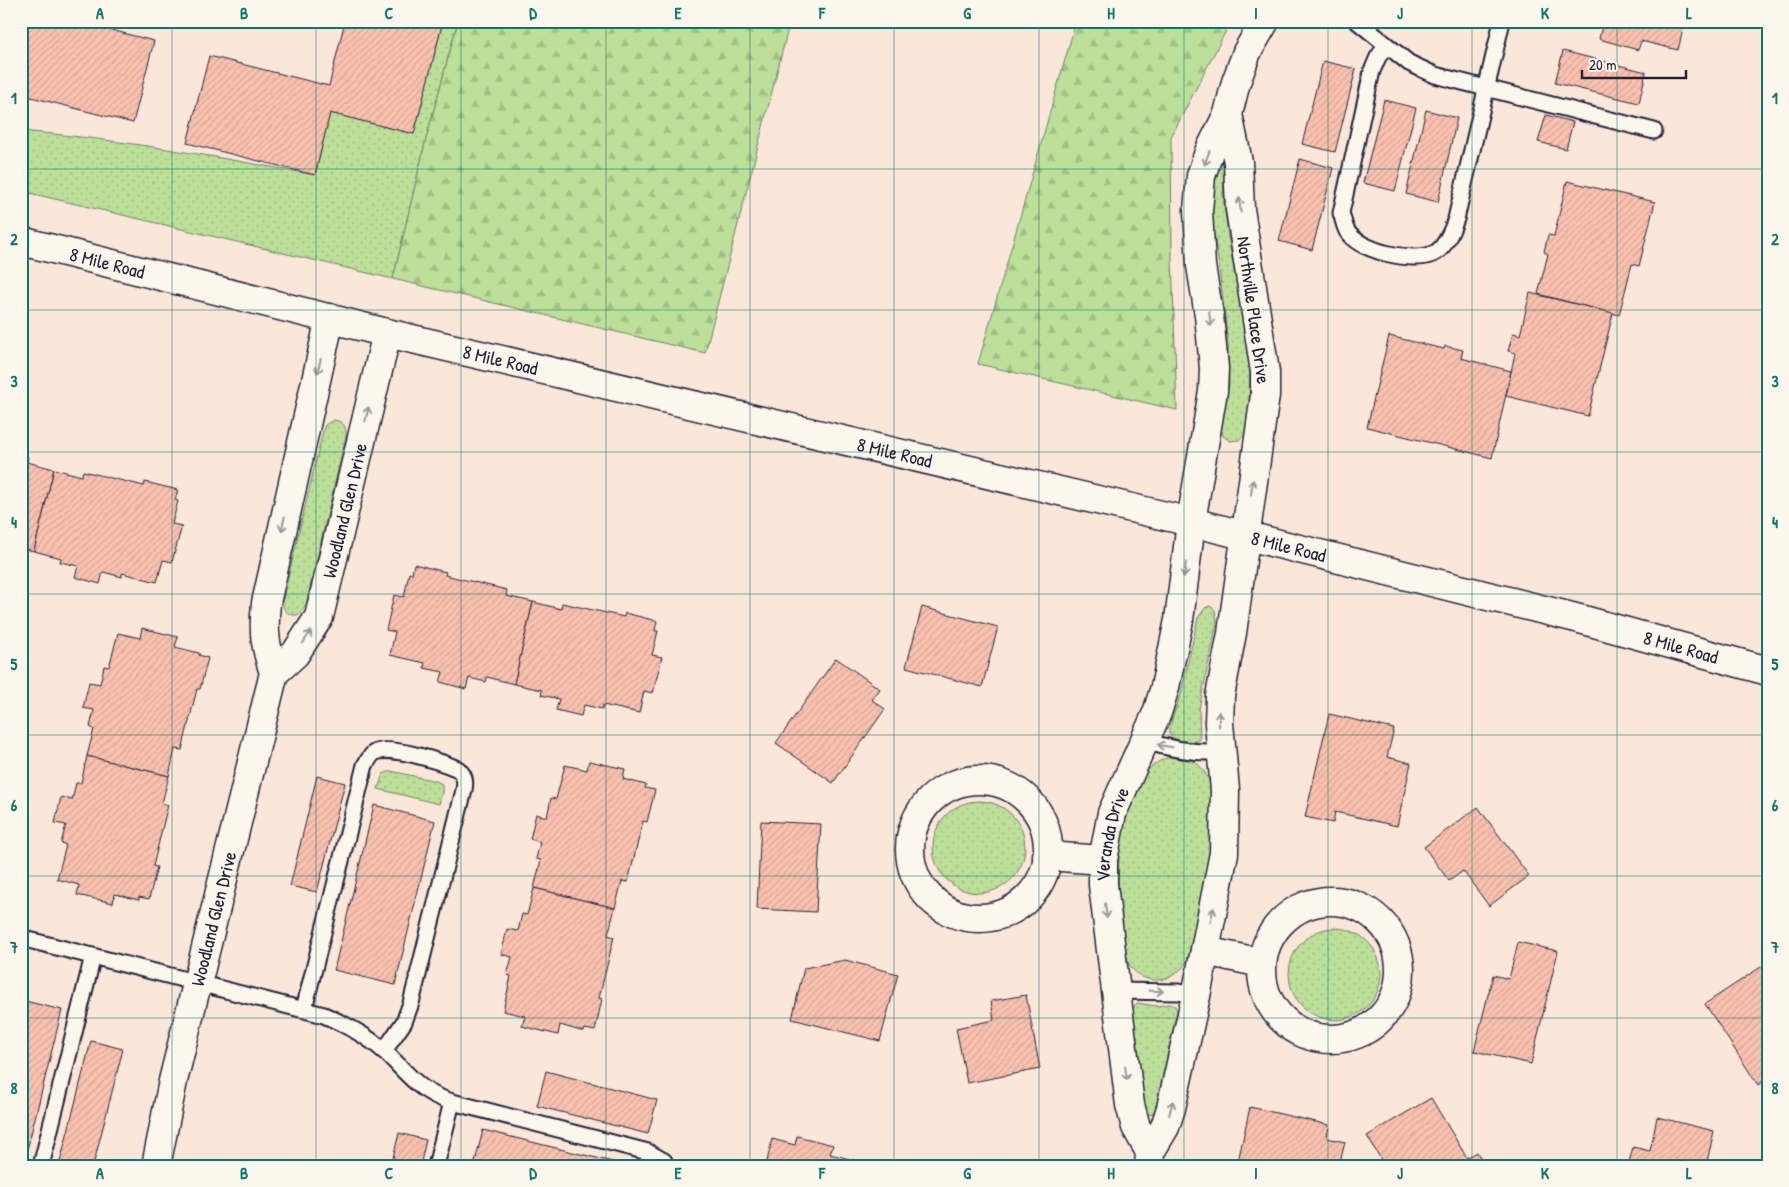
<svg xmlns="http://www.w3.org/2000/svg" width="1789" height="1187" viewBox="0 0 1789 1187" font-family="'Patrick Hand',sans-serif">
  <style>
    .grass { fill: url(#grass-dots); stroke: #6f806a }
    .forest { fill: url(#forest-firs); stroke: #6f806a }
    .building { fill: url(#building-hatch); stroke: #22223b }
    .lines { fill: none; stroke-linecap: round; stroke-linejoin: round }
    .service-casing { stroke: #22223b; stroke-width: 19 }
    .minor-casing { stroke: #22223b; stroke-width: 31 }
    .secondary-casing { stroke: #22223b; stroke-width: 31 }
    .service { stroke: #fbf7ec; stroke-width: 15 }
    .minor { stroke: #fbf7ec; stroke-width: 28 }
    .secondary { stroke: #fbf7ec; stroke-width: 28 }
    .oneway { stroke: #99979c }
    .grid { fill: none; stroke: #0f766e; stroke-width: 1; stroke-opacity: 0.55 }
    .labels { text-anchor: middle; stroke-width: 4.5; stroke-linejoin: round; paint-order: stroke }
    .street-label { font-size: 19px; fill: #22223b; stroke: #fbf7ec }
    .neatline { fill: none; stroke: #0f766e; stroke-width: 2 }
    .grid-label { font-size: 16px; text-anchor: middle; font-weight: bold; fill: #0f766e }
  </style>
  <defs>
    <pattern id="grass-dots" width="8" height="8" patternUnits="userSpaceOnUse" patternTransform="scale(1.25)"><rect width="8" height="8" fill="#bcdf99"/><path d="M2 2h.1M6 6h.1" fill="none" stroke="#a1bf85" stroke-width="1.8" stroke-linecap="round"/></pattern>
    <pattern id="forest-firs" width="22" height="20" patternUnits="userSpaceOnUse" patternTransform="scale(1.25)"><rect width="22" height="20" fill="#bcdf99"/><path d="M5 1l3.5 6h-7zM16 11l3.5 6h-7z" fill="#a1bf85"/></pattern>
    <pattern id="building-hatch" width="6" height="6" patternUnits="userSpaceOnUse" patternTransform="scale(1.25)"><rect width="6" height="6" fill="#fac1af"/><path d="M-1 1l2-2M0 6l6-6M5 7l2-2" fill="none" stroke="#d6a697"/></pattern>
  </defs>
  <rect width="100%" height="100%" fill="#fbe7da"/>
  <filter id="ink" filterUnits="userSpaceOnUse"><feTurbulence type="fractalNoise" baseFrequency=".02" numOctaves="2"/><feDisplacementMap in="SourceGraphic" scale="10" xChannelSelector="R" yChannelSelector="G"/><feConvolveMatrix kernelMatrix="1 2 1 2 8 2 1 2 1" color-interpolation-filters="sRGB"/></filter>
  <g filter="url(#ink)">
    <g class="grass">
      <path d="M443 21H458L426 139 393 279 21 191V131C120 139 217 157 315 175L330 113 414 134Z"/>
      <polygon points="1218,161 1224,162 1225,165 1223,195 1228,236 1250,362 1249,411 1245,434 1239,440 1230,441 1223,436 1221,428 1229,384 1228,343 1218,259 1210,215 1212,185"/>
      <path d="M333 420C343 421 347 426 346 436L306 604 300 614C289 618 281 610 283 599L323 431 325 425Z"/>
      <path d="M1210 606 1215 610 1217 622 1199 709 1200 740C1189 743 1177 743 1169 734V728L1181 693 1198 618 1205 608Z"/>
      <path d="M1173 756H1186L1196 762 1204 771 1209 780 1211 792 1212 839 1207 873 1188 959C1177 982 1146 989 1130 966 1115 944 1117 852 1122 826 1124 816 1139 781 1145 774 1152 764 1162 759 1173 756Z"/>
      <polygon points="391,771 436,781 442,784 442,792 439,804 378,789 383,774"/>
      <circle cx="979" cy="847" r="46"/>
      <circle cx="1335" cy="974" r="46"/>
      <path d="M1137 1003 1156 1006 1170 1004 1175 1006 1177 1011 1155 1112 1150 1115 1146 1111C1141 1084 1137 1057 1135 1029 1135 1021 1132 1014 1134 1006Z"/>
    </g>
    <g class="forest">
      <polygon points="458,21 790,21 705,353 393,279 426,139"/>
      <polygon points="1076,21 1231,21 1171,137 1172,256 1177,410 978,364"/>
    </g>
    <g class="building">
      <polygon points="21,21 76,21 154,41 133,123 23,95 21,103"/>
      <polygon points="345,21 443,21 414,134 330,113 315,175 187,143 209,56 329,86"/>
      <polygon points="1603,21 1685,21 1678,50 1641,41 1638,50 1599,39"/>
      <polygon points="1563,51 1646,72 1639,103 1555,83"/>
      <polygon points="1323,61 1356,69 1335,152 1302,144"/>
      <polygon points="1384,100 1416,108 1395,191 1363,183"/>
      <polygon points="1426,110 1457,118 1438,202 1406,194"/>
      <polygon points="1546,115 1573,122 1566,149 1538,142"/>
      <polygon points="1300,159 1333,168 1312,250 1279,241"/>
      <polygon points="1567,181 1655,202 1639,266 1632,264 1619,315 1538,294 1548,254 1544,252 1548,235 1554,236"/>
      <polygon points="1530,293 1613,313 1588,416 1506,396 1515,353 1508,351 1513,333 1520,335"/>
      <polygon points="1389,336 1444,349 1445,346 1463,350 1461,358 1511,371 1492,458 1367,427"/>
      <polygon points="21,455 28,457 27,462 54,469 34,551 21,548"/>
      <polygon points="54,469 82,476 83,471 144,486 145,482 178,490 175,500 178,501 172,524 182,526 172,562 163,560 157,582 122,573 122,577 103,572 100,584 75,577 78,566 60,562 61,558 34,551"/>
      <polygon points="414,564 446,572 445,575 507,590 506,596 533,602 514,684 487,677 486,682 469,678 466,689 440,682 443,672 424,668 425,663 390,655 395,632 386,630 394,595 404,597 409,573 412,574"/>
      <polygon points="533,602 561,609 562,603 624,617 625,613 657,621 655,631 658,631 652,655 662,657 653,693 644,691 639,713 603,705 602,709 584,705 581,716 556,710 559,699 541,695 542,690 514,684"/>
      <polygon points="922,607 998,627 982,687 906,667"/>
      <polygon points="142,628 178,637 175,647 199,653 199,655 208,658 200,689 197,689 182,750 175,749 169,776 87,756 94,729 90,727 94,710 83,708 89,682 100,684 104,666 109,667 118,633 140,638"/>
      <polygon points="836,658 880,689 872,700 885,709 833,783 776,743"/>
      <polygon points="1329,714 1394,729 1387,757 1411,763 1397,826 1335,812 1333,823 1305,817"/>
      <polygon points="87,756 169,776 162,803 168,805 153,866 157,867 149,899 139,897 139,900 115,894 113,903 77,895 79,885 57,879 66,845 61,843 66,825 55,823 61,797 72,800 76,783 81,783"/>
      <polygon points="589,761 625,769 623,779 646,785 645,788 655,790 647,822 643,821 628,882 622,881 615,908 534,888 541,860 536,859 540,842 530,839 536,814 547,817 551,798 556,799 565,765 587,770"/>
      <polygon points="317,776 345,783 317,892 290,886"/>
      <polygon points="374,805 435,821 395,985 334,970"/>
      <polygon points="1478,807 1529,876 1489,906 1463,871 1449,881 1424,847"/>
      <polygon points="761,821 821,824 816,912 757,909"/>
      <polygon points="534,888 615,908 608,935 614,937 599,998 602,999 595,1031 585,1029 584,1032 560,1025 558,1035 522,1026 525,1016 503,1011 511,976 507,975 512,957 501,954 507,929 518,931 522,914 527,915"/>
      <polygon points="1518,942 1558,951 1531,1064 1474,1051 1493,975 1509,979"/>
      <polygon points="845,960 898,974 880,1041 792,1019 804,968"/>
      <polygon points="1767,963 1768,1078 1758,1085 1705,1004"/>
      <polygon points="1026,995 1040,1069 967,1083 956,1028 994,1020 991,1001"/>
      <polygon points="21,1000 62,1010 27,1150 21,1148"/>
      <polygon points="91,1041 123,1049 93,1166 59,1166"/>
      <polygon points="546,1071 657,1100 648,1134 537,1106"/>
      <polygon points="1431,1098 1467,1158 1477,1152 1485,1166 1385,1166 1367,1136"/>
      <polygon points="1250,1107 1329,1125 1327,1138 1345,1142 1339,1166 1237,1166"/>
      <polygon points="1657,1117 1714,1131 1706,1166 1628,1166 1633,1147 1650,1151"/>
      <polygon points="483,1130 621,1164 620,1166 474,1166"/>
      <polygon points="399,1133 426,1140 420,1166 391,1166"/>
      <polygon points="797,1136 833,1145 830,1154 854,1160 853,1163 863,1166 766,1166 772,1139 795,1145"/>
    </g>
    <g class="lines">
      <defs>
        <g id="service">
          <polyline points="1357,21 1409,63 1435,75 1654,131"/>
          <path d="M1386 46 1378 57 1372 71 1341 213C1343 218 1344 226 1347 231 1359 251 1412 263 1433 254 1445 249 1452 230 1456 219L1502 21"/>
          <path d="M1144 740C1168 749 1196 753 1221 752"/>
          <path d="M21 938 324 1015C346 1025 366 1035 384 1051 408 1073 418 1092 452 1102L648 1152 664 1161 666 1166"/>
          <polyline points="1116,991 1179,992 1196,996"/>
          <path d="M304 1009 365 765C368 761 370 756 374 753 388 744 442 762 458 769 464 775 466 780 464 790L411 1003 404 1022 384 1051"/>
          <polyline points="41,1166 93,956"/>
          <polyline points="436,1166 452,1102"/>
        </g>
        <g id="minor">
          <path id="s1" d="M274 673 295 654 319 617 387 333"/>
          <circle cx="979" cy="849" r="69"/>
          <polyline points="1047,856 1103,860"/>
          <circle cx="1331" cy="970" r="69"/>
          <polyline points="1205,951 1262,963"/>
          <path id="s2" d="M1150 1152 1136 1127 1130 1105 1103 885V860L1112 813 1157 713 1165 687 1179 620 1191 522 1213 391 1214 368 1209 315 1201 266 1198 211 1201 176 1209 152 1228 114 1236 82 1247 52 1265 21"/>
          <path id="s3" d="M156 1166 173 1081 274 673C265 645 263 632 266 603L330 318"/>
          <polyline points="1149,1166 1150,1152 1165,1127 1171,1108 1196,996 1224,853 1225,790 1219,723 1220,696 1232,633 1265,395 1265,372 1240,209 1238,162 1228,114"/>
        </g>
        <g id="secondary">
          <path id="s4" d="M21 241 387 333 1191 522 1580 619 1768 671"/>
        </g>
      </defs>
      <use href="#service" class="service-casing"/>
      <use href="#minor" class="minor-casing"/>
      <use href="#secondary" class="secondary-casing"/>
      <use href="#service" class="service"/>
      <use href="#minor" class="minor"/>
      <use href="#secondary" class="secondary"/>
    </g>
    <defs><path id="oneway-shaft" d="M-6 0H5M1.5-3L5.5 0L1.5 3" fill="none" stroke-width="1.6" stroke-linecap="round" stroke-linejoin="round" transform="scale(1.25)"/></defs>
    <g class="oneway">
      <use href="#oneway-shaft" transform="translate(1207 158) rotate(109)"/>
      <use href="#oneway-shaft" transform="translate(1240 205) rotate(-95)"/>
      <use href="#oneway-shaft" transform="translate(1210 319) rotate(83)"/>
      <use href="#oneway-shaft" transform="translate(319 366) rotate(103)"/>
      <use href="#oneway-shaft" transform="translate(367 414) rotate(-77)"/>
      <use href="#oneway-shaft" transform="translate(1252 487) rotate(-82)"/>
      <use href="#oneway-shaft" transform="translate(283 524) rotate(103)"/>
      <use href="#oneway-shaft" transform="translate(1185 570) rotate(97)"/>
      <use href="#oneway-shaft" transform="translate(307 637) rotate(-57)"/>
      <use href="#oneway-shaft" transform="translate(1219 719) rotate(-90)"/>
      <use href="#oneway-shaft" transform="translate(1165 746) rotate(-170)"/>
      <use href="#oneway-shaft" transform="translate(1106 911) rotate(83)"/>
      <use href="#oneway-shaft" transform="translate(1212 915) rotate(-78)"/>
      <use href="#oneway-shaft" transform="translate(1156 991) rotate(3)"/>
      <use href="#oneway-shaft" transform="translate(1126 1073) rotate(83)"/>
      <use href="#oneway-shaft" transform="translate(1171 1108) rotate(-75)"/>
    </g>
  </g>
  <path class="grid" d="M172 21V1166M316 21V1166M461 21V1166M606 21V1166M750 21V1166M894 21V1166M1039 21V1166M1184 21V1166M1328 21V1166M1472 21V1166M1617 21V1166M21 169H1768M21 310H1768M21 452H1768M21 594H1768M21 735H1768M21 876H1768M21 1018H1768"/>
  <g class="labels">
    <g class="street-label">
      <text dy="7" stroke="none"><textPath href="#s4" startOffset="89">8 Mile Road</textPath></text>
      <text transform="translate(1254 310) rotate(82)" y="7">Northville Place Drive</text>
      <text dy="7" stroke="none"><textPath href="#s4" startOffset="494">8 Mile Road</textPath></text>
      <text dy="7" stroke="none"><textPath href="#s4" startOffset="899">8 Mile Road</textPath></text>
      <text dy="7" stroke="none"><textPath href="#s1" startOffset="182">Woodland Glen Drive</textPath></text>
      <text dy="7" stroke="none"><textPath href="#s4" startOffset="1304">8 Mile Road</textPath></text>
      <text dy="7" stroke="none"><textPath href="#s4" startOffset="1709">8 Mile Road</textPath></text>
      <text dy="7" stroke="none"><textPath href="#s2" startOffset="325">Veranda Drive</textPath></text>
      <text dy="7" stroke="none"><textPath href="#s3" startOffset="254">Woodland Glen Drive</textPath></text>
    </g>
  </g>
  <rect width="1789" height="1187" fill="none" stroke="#fbf7ec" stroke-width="55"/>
  <path d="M1582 70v8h104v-8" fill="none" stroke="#22223b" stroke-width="2.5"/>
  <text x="1589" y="70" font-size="15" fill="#22223b" stroke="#fbf7ec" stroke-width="4" paint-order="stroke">20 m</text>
  <rect x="28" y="28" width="1734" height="1132" class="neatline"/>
  <g class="grid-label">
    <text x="100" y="19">A</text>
    <text x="244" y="19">B</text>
    <text x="389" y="19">C</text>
    <text x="533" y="19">D</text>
    <text x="678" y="19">E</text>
    <text x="822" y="19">F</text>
    <text x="967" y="19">G</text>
    <text x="1111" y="19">H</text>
    <text x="1256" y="19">I</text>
    <text x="1400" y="19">J</text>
    <text x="1545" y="19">K</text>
    <text x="1689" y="19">L</text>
    <text x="14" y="104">1</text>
    <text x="1775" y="104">1</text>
    <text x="14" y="245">2</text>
    <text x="1775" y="245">2</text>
    <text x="14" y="387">3</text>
    <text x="1775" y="387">3</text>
    <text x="14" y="528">4</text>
    <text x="1775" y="528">4</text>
    <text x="14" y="670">5</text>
    <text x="1775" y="670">5</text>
    <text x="14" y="811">6</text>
    <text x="1775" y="811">6</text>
    <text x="14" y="953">7</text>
    <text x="1775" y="953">7</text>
    <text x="14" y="1094">8</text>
    <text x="1775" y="1094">8</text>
    <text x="100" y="1179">A</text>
    <text x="244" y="1179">B</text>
    <text x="389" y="1179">C</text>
    <text x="533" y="1179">D</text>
    <text x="678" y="1179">E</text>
    <text x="822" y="1179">F</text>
    <text x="967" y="1179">G</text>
    <text x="1111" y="1179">H</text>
    <text x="1256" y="1179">I</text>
    <text x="1400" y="1179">J</text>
    <text x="1545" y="1179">K</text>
    <text x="1689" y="1179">L</text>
  </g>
</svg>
